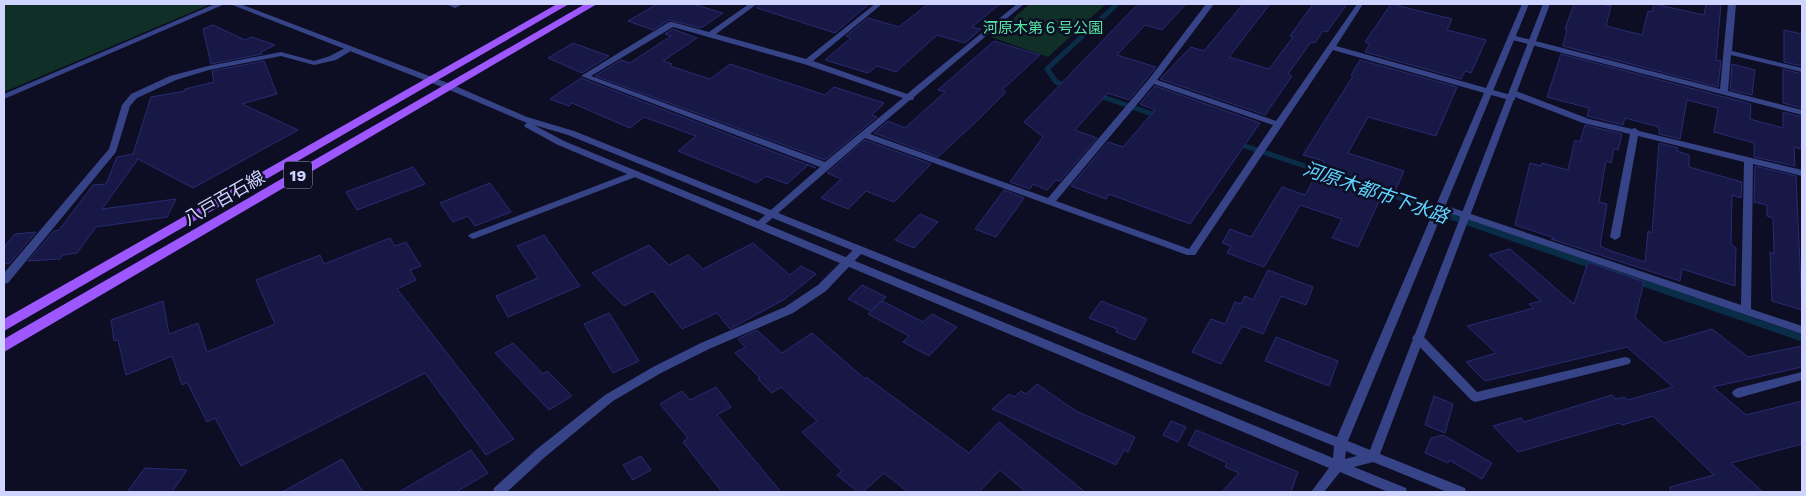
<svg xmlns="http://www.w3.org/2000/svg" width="1806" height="496" viewBox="0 0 1806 496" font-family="'Work Sans','Noto Sans JP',sans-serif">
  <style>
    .green { fill: #102f27 }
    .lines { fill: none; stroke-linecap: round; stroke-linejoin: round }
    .stream-far1 { stroke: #092c47; stroke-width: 5 }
    .stream { stroke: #092c47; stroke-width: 7 }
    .building { fill: #181846; stroke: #292a73 }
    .minor { fill: #364386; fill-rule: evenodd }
    .tertiary { fill: #364386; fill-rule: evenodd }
    .primary { fill: #9e57ff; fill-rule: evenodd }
    .labels { text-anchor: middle; stroke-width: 5; stroke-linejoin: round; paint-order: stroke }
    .far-park-label { font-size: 15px; fill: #56e5a4; stroke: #0d0e24 }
    .shield { fill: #0d0e24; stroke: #9699bd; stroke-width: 1 }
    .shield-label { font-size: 16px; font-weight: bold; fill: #d0d5ff }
    .street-label { font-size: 18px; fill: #d0d5ff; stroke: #0d0e24 }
    .water-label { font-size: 19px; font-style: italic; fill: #5ed6ff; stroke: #0d0e24 }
  </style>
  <rect width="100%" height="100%" fill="#0d0e24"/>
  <g class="green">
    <polygon points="4,4 211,4 4,92"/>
    <polygon points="1030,4 1106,4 1048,57 991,37"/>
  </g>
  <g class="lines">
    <g class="stream-far1">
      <polyline points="1068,86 1056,82 1047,69 1117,4"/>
      <polyline points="1097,95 1158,116"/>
      <polyline points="1236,143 1326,173"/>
      <polyline points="1376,190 1443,213"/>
    </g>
    <polyline class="stream" points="1439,212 1802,338"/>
  </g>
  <g class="building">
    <polygon points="657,4 693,4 723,13 701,28 669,20 653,30 628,21"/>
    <polygon points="759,4 869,4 835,33 757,8"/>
    <polygon points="928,4 1000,4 972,27 981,29 965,43 937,35 896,72 877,66 868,73 825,60 851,38 846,36 868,18 899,27"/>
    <polygon points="1138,4 1186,4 1162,30 1145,25 1117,55 1156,67 1129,100 1108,93 1075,130 1097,138 1060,181 1056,180 1047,190 1033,184 1030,189 1010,182 1043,137 1024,122"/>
    <polygon points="1243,4 1270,4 1229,57 1269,69 1293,37 1290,36 1313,4 1347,4 1327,32 1323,31 1315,43 1311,42 1288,74 1292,76 1265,115 1160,79 1191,47 1204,51"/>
    <polygon points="1391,4 1452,19 1447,30 1486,40 1471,73 1465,71 1461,79 1365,52 1370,44 1365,42"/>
    <polygon points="1574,4 1601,4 1611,6 1606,26 1642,35 1648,11 1652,12 1654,4 1704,15 1706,4 1721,4 1716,60 1721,61 1718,87 1563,46 1567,29 1565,29"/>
    <polygon points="213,25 245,40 252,37 275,45 261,52 262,54 211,64 203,29"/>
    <polygon points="673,29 697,38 663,61 672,64 670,66 710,79 730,64 825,95 834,87 884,103 872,115 877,117 825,160 595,76 621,60 630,63 671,36 665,34"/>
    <polygon points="1784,30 1802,34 1802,66 1784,62"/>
    <polygon points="994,41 1040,55 1002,90 1006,92 978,120 938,157 874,133 888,121 905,128 945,92 938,90"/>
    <polygon points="573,43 609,56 582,73 548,58"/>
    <polygon points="1561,54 1751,104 1750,119 1783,128 1783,112 1802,117 1802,147 1800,146 1800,149 1794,147 1795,166 1754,157 1754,143 1714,132 1718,108 1687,100 1680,139 1659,134 1659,127 1625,118 1623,125 1587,116 1589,108 1547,97"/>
    <polygon points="1360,60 1457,87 1436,136 1368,117 1348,153 1404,171 1395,191 1385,188 1358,247 1332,238 1342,219 1300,205 1264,267 1227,253 1231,246 1222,243 1230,229 1251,237 1282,187 1305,195 1324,161 1303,155 1353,76 1351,75"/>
    <polygon points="264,61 277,94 242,104 298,130 193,188 138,159 102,209 176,199 167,217 96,227 77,253 63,255 60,259 28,261 54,231 59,230 93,185 106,184 117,157 133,154 151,97 185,91 185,89 214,82 212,71"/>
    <polygon points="1732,64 1755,70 1752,95 1730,90"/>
    <polygon points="1783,69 1802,74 1802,108 1783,103"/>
    <polygon points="581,78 816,168 808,165 787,184 766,176 757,183 678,151 696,136 644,117 630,128 572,103 569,106 550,99"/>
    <polygon points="1155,86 1260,123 1190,224 1109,194 1106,199 1071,186 1108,142 1123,147 1155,110 1140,104"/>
    <polygon points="1585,125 1622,134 1618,150 1614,149 1611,163 1606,161 1599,202 1607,204 1600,246 1611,251 1645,262 1648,231 1652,233 1659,143 1678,148 1677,151 1689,155 1689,167 1742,182 1741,198 1732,195 1731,244 1736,248 1735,286 1682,269 1680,281 1551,239 1555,238 1515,225 1530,163 1541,166 1542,163 1568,170 1575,140 1580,142"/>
    <polygon points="865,140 931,164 894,202 866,191 848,209 821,198 841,179 827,173"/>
    <polygon points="1755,166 1796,176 1802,310 1772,301 1770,252 1774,254 1773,218 1767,216 1767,205 1754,202"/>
    <polygon points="413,167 425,184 357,210 346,192"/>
    <polygon points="490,183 511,212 475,226 468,216 453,222 440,203"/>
    <polygon points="1004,190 1024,198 996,237 975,229"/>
    <polygon points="920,214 938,222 914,248 895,240"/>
    <polygon points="36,232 10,263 4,264 4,247 15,234"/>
    <polygon points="544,235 580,286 508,317 496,296 538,278 517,246"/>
    <polygon points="390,238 395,246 406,242 421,266 410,270 416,280 397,289 514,439 486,455 425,373 241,466 215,418 207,422 187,382 182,385 172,356 126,375 118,340 114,341 111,320 163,301 169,334 198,323 207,352 275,324 256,280 320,255 324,264"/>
    <polygon points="753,243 790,275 801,266 816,274 785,299 730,329 717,313 682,329 653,291 624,306 592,273 649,245 669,265 688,255 703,269"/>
    <polygon points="1510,249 1574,304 1588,262 1644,282 1635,318 1664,343 1712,329 1748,357 1802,346 1802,367 1713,387 1746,415 1802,401 1802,444 1731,463 1763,492 1670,492 1670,487 1714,475 1653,416 1622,425 1619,423 1518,452 1493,426 1521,418 1524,422 1612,395 1616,399 1624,397 1628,400 1673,387 1627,347 1485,381 1466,362 1496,353 1467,326 1534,308 1529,304 1541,301 1489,255"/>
    <polygon points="1268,270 1313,287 1306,305 1281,296 1263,334 1242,326 1221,364 1192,352 1211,319 1225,324 1235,302 1241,304 1245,296 1253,300"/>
    <polygon points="862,285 886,297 871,311 848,299"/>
    <polygon points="882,301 923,322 932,314 957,327 929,356 903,342 909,336 868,314"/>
    <polygon points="1101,301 1147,319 1135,340 1116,332 1117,329 1089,318"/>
    <polygon points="609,313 639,361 613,373 584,324"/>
    <polygon points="757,330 782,353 812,333 865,379 866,377 969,453 999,422 1085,492 1026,492 1000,470 979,492 908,492 884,473 863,492 858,492 837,475 842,471 802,432 817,421 781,387 772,393 758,379 760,378 735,353 745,347 738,339"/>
    <polygon points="1276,337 1338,361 1329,386 1265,361"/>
    <polygon points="513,343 543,374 547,371 572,396 549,410 495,353"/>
    <polygon points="1037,384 1076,411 1135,437 1128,452 1124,450 1116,465 992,409 1009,394 1014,397 1021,391 1026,394"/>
    <polygon points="716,387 731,407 717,415 781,492 722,492 683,442 688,438 660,404 682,391 690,400"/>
    <polygon points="1434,396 1453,404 1445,433 1425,425"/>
    <polygon points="1171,421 1186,427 1178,442 1163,435"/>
    <polygon points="1196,430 1298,472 1291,492 1222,492 1239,473 1225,467 1227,463 1188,445"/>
    <polygon points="1443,435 1492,463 1482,479 1449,460 1448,463 1425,453 1431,438"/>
    <polygon points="471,450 488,473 456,492 399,492"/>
    <polygon points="641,456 651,470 633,480 623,465"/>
    <polygon points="342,459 363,492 282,492"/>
    <polygon points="145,468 187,470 172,492 127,492"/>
  </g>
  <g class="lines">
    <g class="minor">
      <polygon points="215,4 225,4 4,99 4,94"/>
      <polygon points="446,4 463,4 455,8"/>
      <path d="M749 4H757L716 34 806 59 875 4H882L813 61 907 94 1017 4H1024L914 97 913 100H910L870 134 1048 198 1149 79 1206 4H1214L1157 80 1276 121 1357 4H1363L1336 46 1511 95 1509 93 1510 91H1516L1589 119 1632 129 1635 128 1639 131 1802 170V176L1753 164 1751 309 1802 326V334L1438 209 1436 207 1441 204 1444 205 1741 305 1744 162 1638 136 1620 237 1615 240 1610 237 1630 134 1583 123 1515 97V100H1509L1333 50 1195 255H1187L865 138 762 227H756L754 225 756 223 820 167 581 76 669 22H672L709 32ZM673 27 804 64 903 98 825 162 591 76ZM1154 84 1273 125 1189 249 1056 201Z"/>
      <polygon points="1728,4 1736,4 1732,51 1802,68 1802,72 1731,55 1728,91 1802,110 1802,115 1509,39 1508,37 1512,35 1720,89"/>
      <polygon points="347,47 350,47 354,49 336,60 314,65 281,56 209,70 176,80 137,98 130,106 116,152 8,283 4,284 4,273 109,149 122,105 131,94 170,76 208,66 281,52 314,61 330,56"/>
      <polygon points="635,171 638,172 640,174 638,176 476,238 473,239 468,236 470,234"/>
      <polygon points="860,246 865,249 864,251 826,291 793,313 709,349 661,373 613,401 545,457 507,492 493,492 494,488 537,449 605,395 653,367 701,343 785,307 818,285 856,247"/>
      <polygon points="1418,334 1422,335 1477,392 1625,357 1629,358 1631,361 1629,364 1625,365 1475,402 1471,400 1414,341 1412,338 1414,335"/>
      <polygon points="1802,372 1802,380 1738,398 1734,396 1732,393 1734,390 1738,388"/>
    </g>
    <path class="tertiary" d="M230 4H240L453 85 527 117 574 131 1337 437 1522 4H1529L1348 441 1370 450 1543 4H1550L1380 454 1465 488 1466 492H1447L1373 462 1354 467 1406 488 1407 492H1388L1340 472 1324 492H1311L1329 468 558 145 525 127 524 125 527 123 447 89ZM534 125 568 135 1334 446 1333 458 564 141ZM1346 451 1357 456 1345 459Z"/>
    <g class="primary">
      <polygon points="557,4 569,4 4,331 4,319"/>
      <polygon points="585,4 597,4 4,352 4,339"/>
    </g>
  </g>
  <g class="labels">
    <g class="far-park-label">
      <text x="1043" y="33">河原木第６号公園</text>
    </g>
    <rect class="shield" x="284" y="161.5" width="28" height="27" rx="4"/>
    <g class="shield-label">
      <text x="298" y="181">19</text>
    </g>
    <g class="street-label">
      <text transform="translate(224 198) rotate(-30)" y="6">八戸百石線</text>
    </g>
    <g class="water-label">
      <text transform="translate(1376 192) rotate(19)" y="7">河原木都市下水路</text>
    </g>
  </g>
  <rect width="1806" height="496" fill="none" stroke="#d0d5ff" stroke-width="10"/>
</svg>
